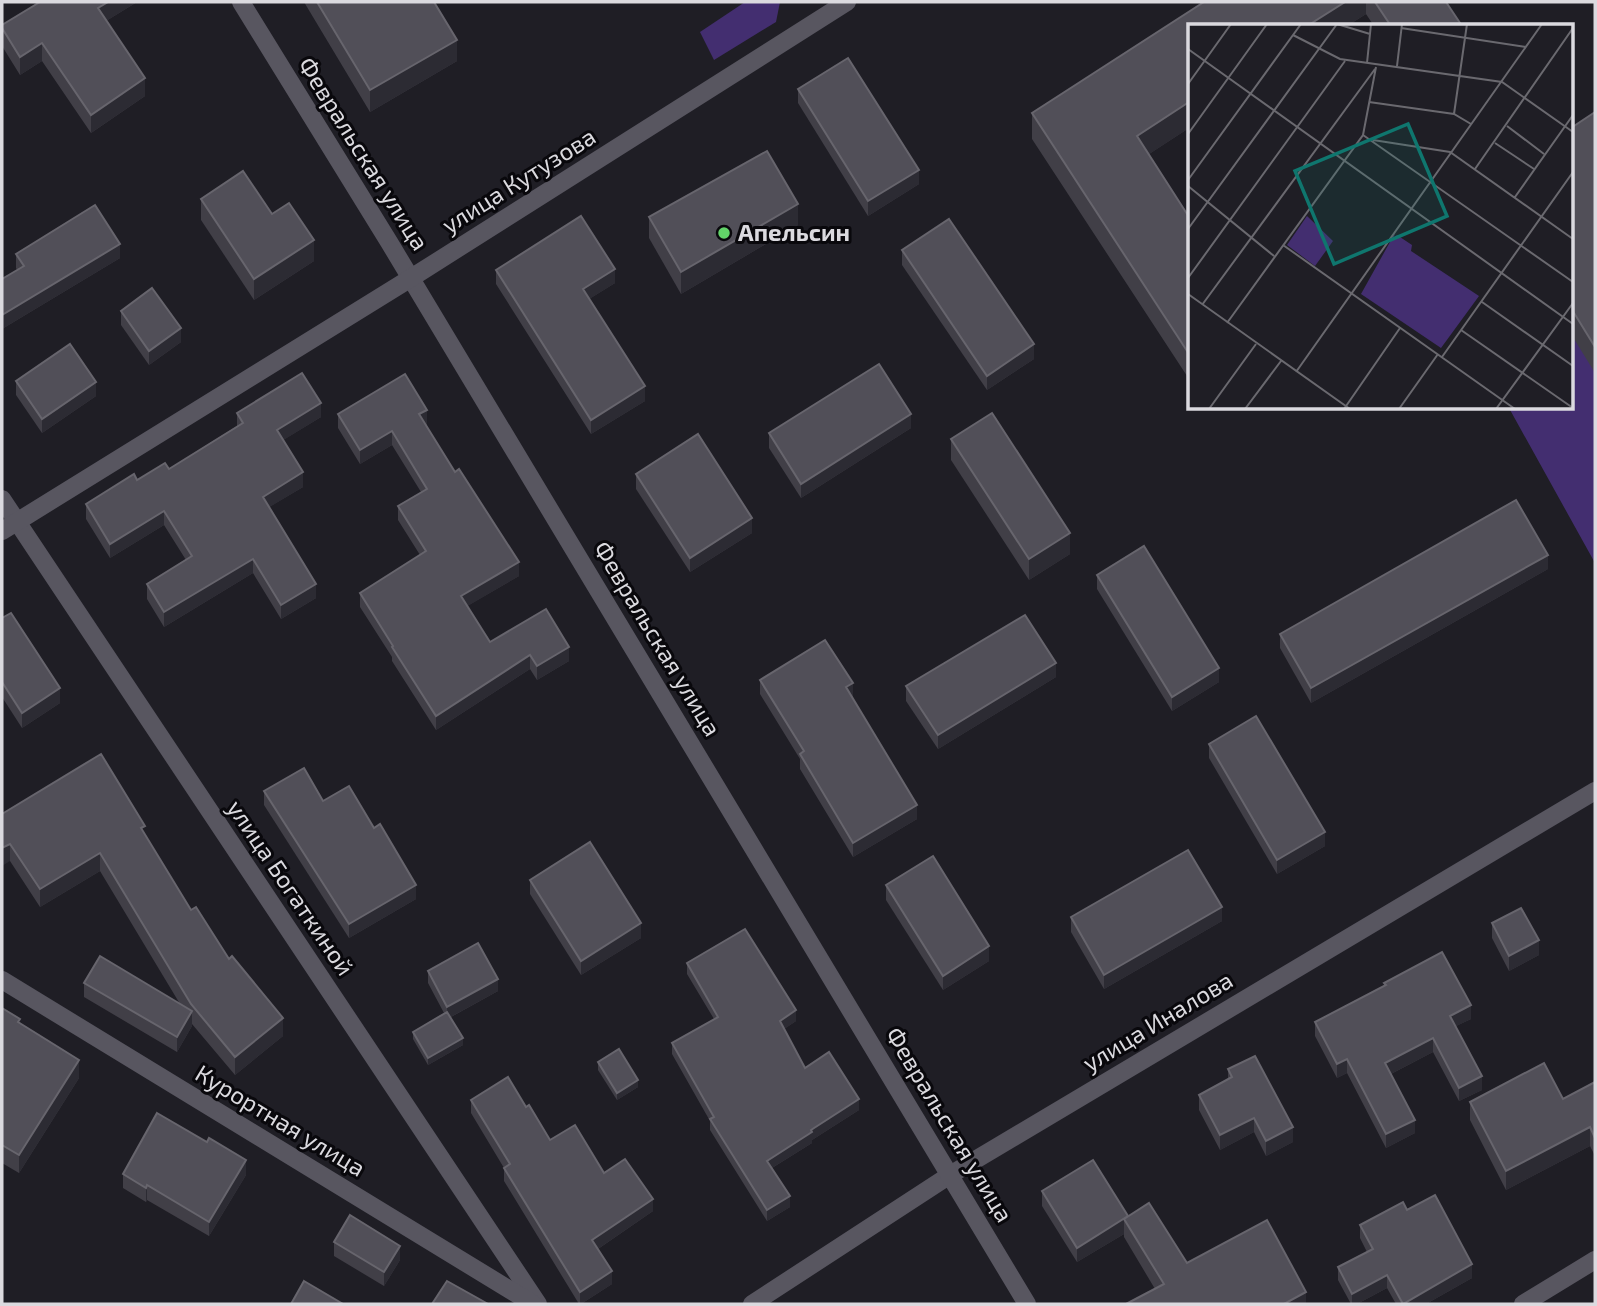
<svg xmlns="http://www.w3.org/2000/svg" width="1597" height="1306" viewBox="0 0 1597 1306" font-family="'Exo 2',sans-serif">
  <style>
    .green { fill: #432e70 }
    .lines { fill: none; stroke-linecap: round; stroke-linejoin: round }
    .minor { stroke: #585660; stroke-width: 18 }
    .tertiary { stroke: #585660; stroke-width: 18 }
    .wall { fill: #413f47 }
    .shaded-wall { fill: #2c2b33 }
    .building { fill: #514f58; stroke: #67656d; stroke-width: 2 }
    .poi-dot { fill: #62d469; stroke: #09080c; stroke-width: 2.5 }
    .labels { text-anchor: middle; stroke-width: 6; stroke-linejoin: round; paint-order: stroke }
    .street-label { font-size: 24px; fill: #dbdadf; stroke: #09080c }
    .poi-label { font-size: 24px; font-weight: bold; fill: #dbdadf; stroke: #09080c; text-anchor: start }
    .inset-road { fill: none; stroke: #6a696f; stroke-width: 2 }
    .view { fill: #0f766e; fill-opacity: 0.15; stroke: #0f766e; stroke-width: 3.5 }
    .inset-edge { fill: none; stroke: #dbdadf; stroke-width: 3.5 }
  </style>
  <rect width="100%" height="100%" fill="#1f1e25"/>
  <g class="green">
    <polygon points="745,2 780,2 776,22 714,60 700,32"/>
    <polygon points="1595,212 1595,563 1509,408 1571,408 1571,227"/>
  </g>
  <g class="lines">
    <g class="minor">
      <polyline points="2,499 538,1304"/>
      <polyline points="2,980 533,1304"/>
      <polyline points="752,1304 950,1175 1595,791"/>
      <polyline points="1523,1304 1595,1260"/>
    </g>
    <g class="tertiary">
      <polyline points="241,2 389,242 1027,1304"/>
      <polyline points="2,531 411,278 847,2"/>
    </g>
  </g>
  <g class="wall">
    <polygon points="40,2 137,2 106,21 145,96 91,133 42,61 20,75 2,46 2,25"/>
    <polygon points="304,2 434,2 457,61 370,112"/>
    <polygon points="1204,2 1446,2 1462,26 1374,26 1366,14 1347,26 1189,26 1189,128 1149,154 1189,217 1189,379 1032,139 1032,113"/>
    <polygon points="798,89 919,184 868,216 798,103"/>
    <polygon points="1595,112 1595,373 1571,334 1571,128"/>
    <polygon points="201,199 272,214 314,261 254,300 201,220"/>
    <polygon points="649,217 798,225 681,294 649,238"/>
    <polygon points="902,250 1034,359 987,390 902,265"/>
    <polygon points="16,254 120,258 2,329 2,279 17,270 16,268"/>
    <polygon points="496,270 615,283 589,299 645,401 591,434 496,284"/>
    <polygon points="121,311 181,342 149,365 121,325"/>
    <polygon points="16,381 96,396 42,433 16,395"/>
    <polygon points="237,413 321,417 283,440 303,487 269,507 316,598 281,619 253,573 164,627 147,599 147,584 186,560 164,525 110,558 86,519 86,504 137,480 169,469 237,426"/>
    <polygon points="338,414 427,424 426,425 519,576 467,606 490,642 569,661 537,680 530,669 436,730 392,661 392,657 360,607 360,593 420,555 398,520 398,506 421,492 392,445 360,464 338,428"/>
    <polygon points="911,428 801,498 769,448 769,433"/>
    <polygon points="951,439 1070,554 1029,580 951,460"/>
    <polygon points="636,474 752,533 690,572 636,489"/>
    <polygon points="1548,569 1311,703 1280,648 1280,634"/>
    <polygon points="1097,575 1219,682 1172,711 1097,589"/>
    <polygon points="2,618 60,703 22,728 2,697"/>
    <polygon points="1056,677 938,749 906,701 906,686"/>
    <polygon points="760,680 853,698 917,819 853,857 800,769 800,759 760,694"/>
    <polygon points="1209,744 1325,846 1277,874 1209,758"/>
    <polygon points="264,791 323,801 416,899 349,938 264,805"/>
    <polygon points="2,814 145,834 191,910 229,959 283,1036 235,1075 192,1024 192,1026 177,1052 84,997 84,983 180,1004 100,871 40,907 10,861"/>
    <polygon points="530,880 641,938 581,975 530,894"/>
    <polygon points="886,885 989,961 943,990 886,900"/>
    <polygon points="1071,917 1222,921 1104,989 1071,932"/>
    <polygon points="1492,923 1539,955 1509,971 1492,938"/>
    <polygon points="687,963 796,1021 784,1029 805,1068 859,1110 812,1140 812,1143 772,1168 790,1207 767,1221 710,1130 710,1121 672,1054 672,1043 714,1019 687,974"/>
    <polygon points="428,971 498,991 451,1017 463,1045 428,1065 413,1039 413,1032 444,1013 428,983"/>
    <polygon points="1384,983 1471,1019 1456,1026 1482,1090 1459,1101 1433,1052 1391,1074 1415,1133 1386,1148 1347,1073 1337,1078 1315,1036 1315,1022 1384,986"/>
    <polygon points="2,1008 20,1023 79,1078 19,1173 2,1163"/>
    <polygon points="598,1062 638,1087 617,1100 598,1070"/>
    <polygon points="1228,1069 1293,1142 1266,1156 1254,1132 1220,1150 1199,1110 1199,1095 1228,1080"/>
    <polygon points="1595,1082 1595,1156 1590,1146 1506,1190 1470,1120 1470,1102 1563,1099"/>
    <polygon points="471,1100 526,1107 550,1140 604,1173 653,1211 598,1249 612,1284 581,1304 579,1304 504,1181 504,1168 471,1113"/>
    <polygon points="123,1174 246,1175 209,1236 147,1200 146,1202 123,1188"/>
    <polygon points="1042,1191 1128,1216 1187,1263 1306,1304 1155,1289 1124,1237 1124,1234 1077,1262 1042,1206"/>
    <polygon points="1407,1210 1472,1278 1426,1304 1396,1304 1387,1288 1357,1304 1351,1304 1338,1280 1338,1267 1367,1252 1360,1238 1360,1225"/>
    <polygon points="334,1242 400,1260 384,1286 334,1256"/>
  </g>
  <g class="shaded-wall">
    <polygon points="108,2 137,2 98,26 98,8"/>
    <polygon points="1345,2 1366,2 1366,14 1347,26 1307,26"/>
    <polygon points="457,40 457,61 370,112 370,90"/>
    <polygon points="42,43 42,61 20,75 20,57"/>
    <polygon points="145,78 145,96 91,133 91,115"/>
    <polygon points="1189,102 1189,128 1137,162 1137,136"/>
    <polygon points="919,170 919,184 868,216 868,201"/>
    <polygon points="798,204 798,225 681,294 681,272"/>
    <polygon points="314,240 314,261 254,300 254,279"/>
    <polygon points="120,244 120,258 2,329 2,315"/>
    <polygon points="615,269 615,283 583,303 583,289"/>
    <polygon points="181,328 181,342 149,365 149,351"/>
    <polygon points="1034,344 1034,359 987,390 987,376"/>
    <polygon points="96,382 96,396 42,433 42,419"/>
    <polygon points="645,386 645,401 591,434 591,420"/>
    <polygon points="321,403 321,417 277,444 277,430"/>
    <polygon points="427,410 427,424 419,428 419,414"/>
    <polygon points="911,414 911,428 801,498 801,484"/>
    <polygon points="392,431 392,445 360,464 360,450"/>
    <polygon points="303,472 303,487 263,511 263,497"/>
    <polygon points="164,511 164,525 110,558 110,544"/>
    <polygon points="752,518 752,533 690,572 690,558"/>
    <polygon points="1070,533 1070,554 1029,580 1029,559"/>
    <polygon points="1548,555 1548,569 1311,703 1311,688"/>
    <polygon points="253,559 253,573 164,627 164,612"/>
    <polygon points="519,562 519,576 461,610 461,596"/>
    <polygon points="316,584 316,598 281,619 281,605"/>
    <polygon points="569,647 569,661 537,680 537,666"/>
    <polygon points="530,655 530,669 436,730 436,716"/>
    <polygon points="1056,663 1056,677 938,749 938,735"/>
    <polygon points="1219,668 1219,682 1172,711 1172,697"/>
    <polygon points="853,683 853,698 846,687"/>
    <polygon points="60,688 60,703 22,728 22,713"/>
    <polygon points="917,805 917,819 853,857 853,843"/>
    <polygon points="1325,832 1325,846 1277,874 1277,860"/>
    <polygon points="10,844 10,861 2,866 2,848"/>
    <polygon points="100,853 100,871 40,907 40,889"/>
    <polygon points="416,885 416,899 349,938 349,924"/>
    <polygon points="1222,907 1222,921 1104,989 1104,975"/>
    <polygon points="641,923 641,938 581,975 581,961"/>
    <polygon points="1539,940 1539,955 1509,971 1509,956"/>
    <polygon points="989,946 989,961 943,990 943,976"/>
    <polygon points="498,979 498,991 447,1019 447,1007"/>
    <polygon points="1471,1005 1471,1019 1450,1029 1450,1016"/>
    <polygon points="796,1010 796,1021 780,1032 780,1021"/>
    <polygon points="192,1011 192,1026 177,1052 177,1037"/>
    <polygon points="283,1018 283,1036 235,1075 235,1057"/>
    <polygon points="463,1038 463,1045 428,1065 428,1058"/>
    <polygon points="1433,1038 1433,1052 1385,1077 1385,1063"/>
    <polygon points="1347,1059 1347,1073 1337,1078 1337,1064"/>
    <polygon points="79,1060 79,1078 19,1173 19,1155"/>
    <polygon points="1482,1076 1482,1090 1459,1101 1459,1088"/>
    <polygon points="638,1080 638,1087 617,1100 617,1093"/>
    <polygon points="859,1099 859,1110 812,1140 812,1143 767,1171 767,1161 811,1130"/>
    <polygon points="1254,1118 1254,1132 1220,1150 1220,1135"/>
    <polygon points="1415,1120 1415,1133 1386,1148 1386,1134"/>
    <polygon points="1293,1127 1293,1142 1266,1156 1266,1141"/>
    <polygon points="1590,1127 1590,1146 1506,1190 1506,1171"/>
    <polygon points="246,1160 246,1175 209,1236 209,1222"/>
    <polygon points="147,1185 147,1200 146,1202 146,1188"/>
    <polygon points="790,1196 790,1207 767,1221 767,1210"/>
    <polygon points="653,1199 653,1211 592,1253 592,1240"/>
    <polygon points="1124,1219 1124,1234 1077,1262 1077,1248"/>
    <polygon points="400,1246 400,1260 384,1286 384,1272"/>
    <polygon points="1472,1264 1472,1278 1426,1304 1403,1304"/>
    <polygon points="612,1271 612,1284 581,1304 580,1304 580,1292"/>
    <polygon points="1387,1275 1387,1288 1357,1304 1352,1304 1352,1294"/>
    <polygon points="1306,1292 1306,1304 1283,1304"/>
  </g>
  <g class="building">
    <polygon points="40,2 108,2 98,8 145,78 91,115 42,43 20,57 2,28 2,25"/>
    <polygon points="317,2 434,2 457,40 370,90"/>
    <polygon points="1204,2 1345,2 1307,26 1189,26 1189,102 1137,136 1189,217 1189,354 1032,113"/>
    <polygon points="1375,2 1446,2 1462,26 1391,26"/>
    <polygon points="848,58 919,170 868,201 798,89"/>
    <polygon points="1595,112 1595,347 1571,308 1571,128"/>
    <polygon points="767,151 798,204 681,272 649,217"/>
    <polygon points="243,171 272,214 289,203 314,240 254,279 201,199"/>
    <polygon points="95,205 120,244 2,315 2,279 24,266 16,254"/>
    <polygon points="581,216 615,269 583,289 645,386 591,420 496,270"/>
    <polygon points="949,219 1034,344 987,376 902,250"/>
    <polygon points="152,288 181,328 149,351 121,311"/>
    <polygon points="70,344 96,382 42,419 16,381"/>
    <polygon points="879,364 911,414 801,484 769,433"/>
    <polygon points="302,373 321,403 277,430 303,472 263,497 316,584 281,605 253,559 164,612 147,584 192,556 164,511 110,544 86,504 134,474 137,480 165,463 169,469 243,423 237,413"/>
    <polygon points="405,374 427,410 419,414 455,472 459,469 519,562 461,596 490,642 546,609 569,647 537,666 530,655 436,716 392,647 393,646 360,593 426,551 398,506 427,489 392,431 360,450 338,414"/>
    <polygon points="992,413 1070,533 1029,559 951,439"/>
    <polygon points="698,434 752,518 690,558 636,474"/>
    <polygon points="1516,500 1548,555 1311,688 1280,634"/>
    <polygon points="1144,546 1219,668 1172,697 1097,575"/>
    <polygon points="11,613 60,688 22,713 2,682 2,618"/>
    <polygon points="1025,615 1056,663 938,735 906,686"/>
    <polygon points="825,640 853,683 846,687 917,805 853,843 800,754 804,751 760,680"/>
    <polygon points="1256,716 1325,832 1277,860 1209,744"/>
    <polygon points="101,754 145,826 141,828 191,910 196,907 229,959 232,956 283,1018 235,1057 191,1004 100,853 40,889 10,844 2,848 2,814"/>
    <polygon points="304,768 323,801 349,786 374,828 380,824 416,885 349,924 264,791"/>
    <polygon points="590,842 641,923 581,961 530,880"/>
    <polygon points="1188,850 1222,907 1104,975 1071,917"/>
    <polygon points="933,856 989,946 943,976 886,885"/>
    <polygon points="1521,908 1539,940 1509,956 1492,923"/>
    <polygon points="745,929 796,1010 780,1021 805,1068 829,1052 859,1099 811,1130 812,1132 767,1161 790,1196 767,1210 710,1119 714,1117 672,1043 718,1017 687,963"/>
    <polygon points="478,943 498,979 447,1007 428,971"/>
    <polygon points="1442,952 1471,1005 1450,1016 1482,1076 1459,1088 1433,1038 1385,1063 1415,1120 1386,1134 1347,1059 1337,1064 1315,1022 1386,985 1384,983"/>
    <polygon points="100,956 192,1011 177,1037 84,983"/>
    <polygon points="2,1008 20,1019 18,1022 79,1060 19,1155 2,1145"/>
    <polygon points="447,1012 463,1038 428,1058 413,1032"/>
    <polygon points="619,1049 638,1080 617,1093 598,1062"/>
    <polygon points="1255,1056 1293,1127 1266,1141 1254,1118 1220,1135 1199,1095 1232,1077 1228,1069"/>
    <polygon points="1544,1063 1563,1099 1595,1082 1595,1138 1590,1127 1506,1171 1470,1102"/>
    <polygon points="508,1077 526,1107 529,1105 550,1140 575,1125 604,1173 625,1159 653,1199 592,1240 612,1271 580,1292 504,1168 510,1164 471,1100"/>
    <polygon points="157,1113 207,1142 209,1138 246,1160 209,1222 147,1185 146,1188 123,1174"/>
    <polygon points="1093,1160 1128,1216 1077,1248 1042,1191"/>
    <polygon points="1435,1195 1472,1264 1403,1304 1387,1275 1352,1294 1338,1267 1373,1249 1360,1225 1403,1202 1407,1210"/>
    <polygon points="1149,1203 1187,1263 1267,1220 1306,1292 1284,1304 1126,1304 1164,1284 1124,1219"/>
    <polygon points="350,1215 400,1246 384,1272 334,1242"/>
    <polygon points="304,1281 343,1304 291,1304"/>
    <polygon points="447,1281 488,1304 432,1304"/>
  </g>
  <circle class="poi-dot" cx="724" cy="233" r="7"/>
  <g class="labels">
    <g class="street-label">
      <text transform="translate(363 154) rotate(58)" y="8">Февральская улица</text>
      <text transform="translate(519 181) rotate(-32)" y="8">улица Кутузова</text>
      <text transform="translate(657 639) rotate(59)" y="8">Февральская улица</text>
      <text transform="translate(290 888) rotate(56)" y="8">улица Богаткиной</text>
      <text transform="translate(1158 1022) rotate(-31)" y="8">улица Иналова</text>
      <text transform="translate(280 1121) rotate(31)" y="8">Курортная улица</text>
      <text transform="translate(949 1125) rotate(59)" y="8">Февральская улица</text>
    </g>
    <g class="poi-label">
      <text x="738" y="241">Апельсин</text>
    </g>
  </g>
  <g transform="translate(1188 24)">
    <rect width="385" height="385" fill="#1f1e25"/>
    <path d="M119 192 145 217 127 242 99 221ZM207 209 205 216 209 211 224 221 223 227 291 272 253 324 173 270Z" fill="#432e70"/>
    <path class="inset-road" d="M149 0 182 10M213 4 338 23M105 11 152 35 314 58 385 108M0 25 385 300M179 39 183 0M209 42 214 0M0 60 43 0M181 78 266 90 283 100M266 90 279 0M319 102 356 130M0 110 79 0M175 111 385 258M185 116 262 128 385 215M307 119 346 145M287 145 385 4M0 156 113 0M0 162 86 232M327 173 385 91M0 205 149 0M95 221 327 385M0 254 157 37M0 270 162 385M294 278 385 342M14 281 187 45M39 299 175 111 188 43M273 306 385 384M254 333 385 148M108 348 354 0M21 385 68 320M57 385 93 337M156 385 212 304M211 385 250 330M308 385 385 279"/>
    <path class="view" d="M220 100 259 192 146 240 107 147Z"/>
    <rect width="385" height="385" class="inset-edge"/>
  </g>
  <rect width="1597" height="1306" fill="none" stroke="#dbdadf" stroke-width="7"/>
</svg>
